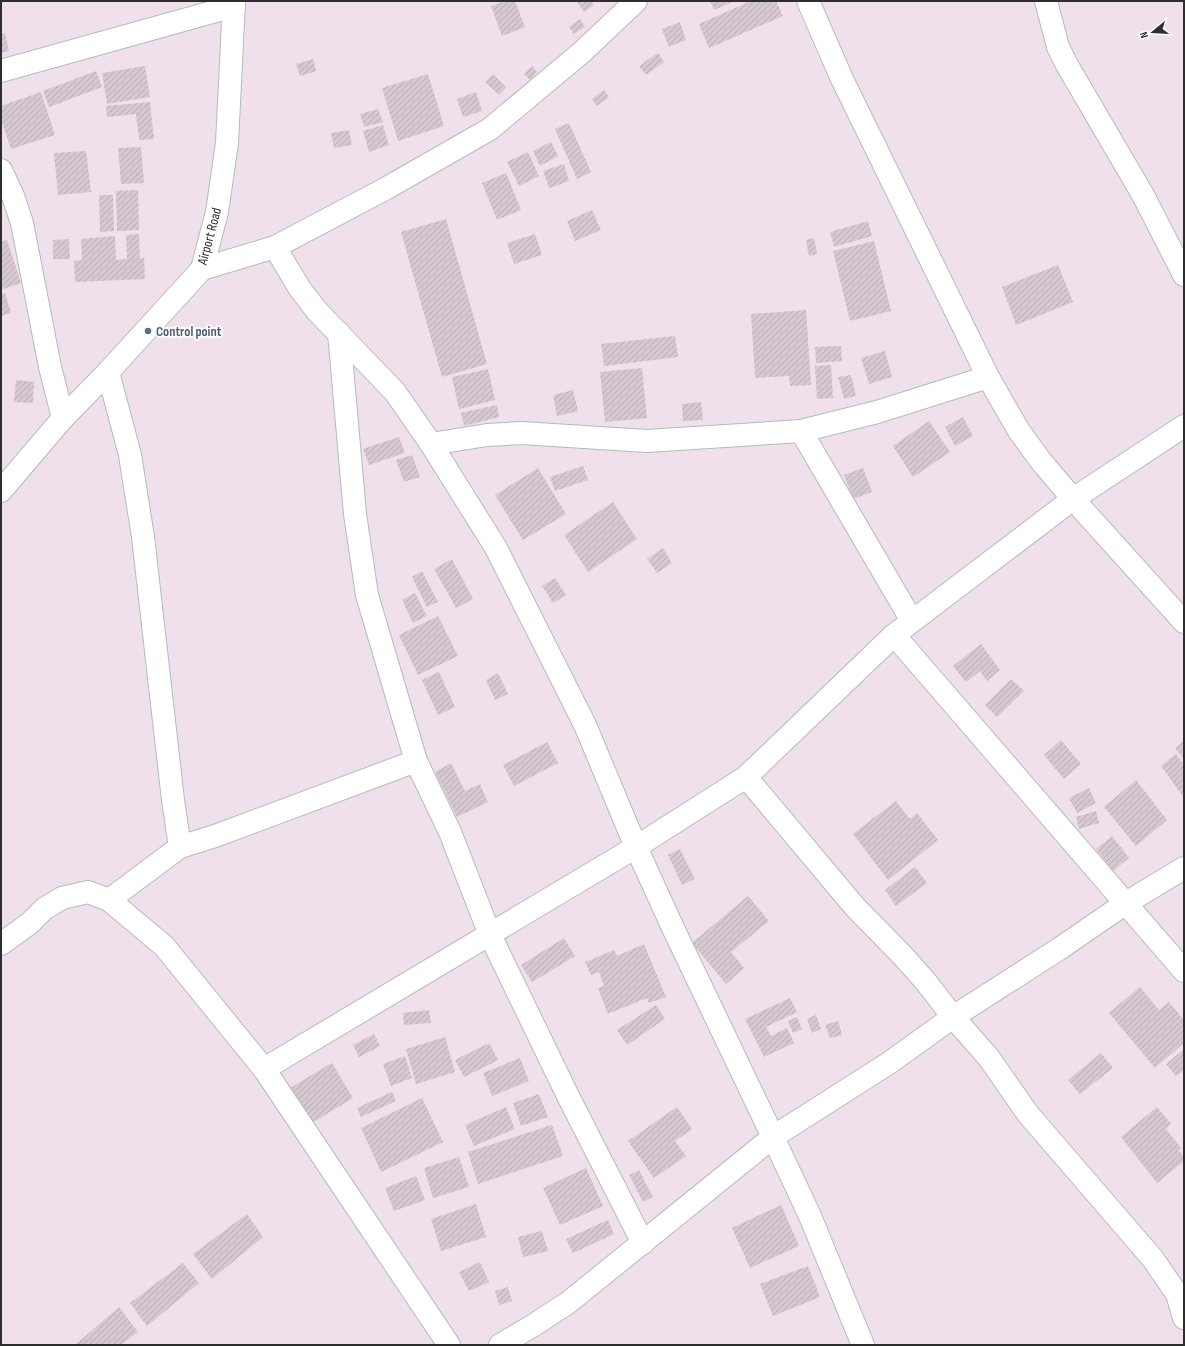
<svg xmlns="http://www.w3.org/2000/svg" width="1185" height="1346" viewBox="0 0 1185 1346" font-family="'Sofia Sans Condensed',sans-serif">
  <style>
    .building { fill: url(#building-hatch) }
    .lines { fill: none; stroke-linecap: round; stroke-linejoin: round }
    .minor-casing { stroke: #b0beb8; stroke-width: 24 }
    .minor { stroke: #fff; stroke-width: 22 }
    .service-dot { fill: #5c6f8a; stroke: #fff; stroke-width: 1.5 }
    .labels { text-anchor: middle; stroke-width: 3.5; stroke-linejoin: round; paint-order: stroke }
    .street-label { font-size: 14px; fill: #2e2e2e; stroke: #fff }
    .service-label { font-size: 14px; font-weight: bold; fill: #4e5e75; stroke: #fff; text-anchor: start }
  </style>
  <defs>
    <pattern id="building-hatch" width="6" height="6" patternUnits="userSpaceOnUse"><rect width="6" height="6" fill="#d5c8d0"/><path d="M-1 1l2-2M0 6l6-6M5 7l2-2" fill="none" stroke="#b7acb3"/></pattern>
  </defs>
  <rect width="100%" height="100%" fill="#f0e0eb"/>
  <g class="building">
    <polygon points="506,1 515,1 525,27 502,36 491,6"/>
    <polygon points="576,1 591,1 594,5 584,12"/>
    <polygon points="710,1 735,1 714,10"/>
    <polygon points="751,1 776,1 783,16 709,48 699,24"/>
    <polygon points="580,19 585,27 574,34 569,27"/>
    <polygon points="680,22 686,40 669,47 662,29"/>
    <polygon points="5,33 9,51 1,53 1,34"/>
    <polygon points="658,53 664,62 646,75 639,66"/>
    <polygon points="313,59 316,71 300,76 296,64"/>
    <polygon points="145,66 150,97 107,104 102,73"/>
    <polygon points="532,66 537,72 530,80 524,74"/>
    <polygon points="96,71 102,87 49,107 43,91"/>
    <polygon points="428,74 444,126 398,141 382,88"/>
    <polygon points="493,74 506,87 499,95 485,82"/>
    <polygon points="604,90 609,97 597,106 592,99"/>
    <polygon points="41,92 55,135 11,149 1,119 1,106"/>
    <polygon points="476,92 482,111 463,117 457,99"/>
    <polygon points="150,102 154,139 139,140 136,114 107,117 106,106"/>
    <polygon points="378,109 383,122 364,127 360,114"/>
    <polygon points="569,123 591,172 577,179 555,129"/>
    <polygon points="383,125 389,145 369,152 363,131"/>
    <polygon points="349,130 352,145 334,148 331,133"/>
    <polygon points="551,142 558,156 540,166 533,151"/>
    <polygon points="141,147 144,183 121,184 118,148"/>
    <polygon points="86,151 91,192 58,195 54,153"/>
    <polygon points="528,152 539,176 519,186 507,162"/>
    <polygon points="564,164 569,181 549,188 543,171"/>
    <polygon points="506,173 521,210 497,220 482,183"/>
    <polygon points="138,190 139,230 117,231 116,191"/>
    <polygon points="99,195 113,195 114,231 100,232"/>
    <polygon points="592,210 601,230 575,241 567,221"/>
    <polygon points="446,219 487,364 442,377 401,232"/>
    <polygon points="868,221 872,236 834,247 830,232"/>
    <polygon points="139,234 140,259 144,258 145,279 75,282 74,261 82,260 81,239 115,236 116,260 127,259 126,235"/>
    <polygon points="535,234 542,255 514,264 507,243"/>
    <polygon points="814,238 817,254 809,256 806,240"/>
    <polygon points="69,239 70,259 53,259 53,240"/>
    <polygon points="7,240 21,283 1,290 1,242"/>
    <polygon points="874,241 891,311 850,321 833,251"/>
    <polygon points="1058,265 1073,302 1016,325 1002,287"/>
    <polygon points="5,293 11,313 1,316 1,294"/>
    <polygon points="806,310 811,385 790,386 789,376 755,378 751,314"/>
    <polygon points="675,336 678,357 604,366 601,344"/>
    <polygon points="841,346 842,361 816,363 815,347"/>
    <polygon points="885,351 892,377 869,384 861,358"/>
    <polygon points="831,365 833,398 817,399 815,366"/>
    <polygon points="642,368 647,418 605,422 600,372"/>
    <polygon points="488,369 495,400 459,409 452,377"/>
    <polygon points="851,375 856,396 844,399 838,377"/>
    <polygon points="16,380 34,382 33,403 14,402"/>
    <polygon points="573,390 578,411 557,416 553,395"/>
    <polygon points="701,402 703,420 683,421 682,404"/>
    <polygon points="497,405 499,417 464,426 461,413"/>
    <polygon points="963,417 973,436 955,446 945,427"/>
    <polygon points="929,421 950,452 913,477 893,446"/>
    <polygon points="399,437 405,453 369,465 363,449"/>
    <polygon points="412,455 420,477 404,482 396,460"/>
    <polygon points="583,466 588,480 555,491 550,477"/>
    <polygon points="538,468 566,514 523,540 495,495"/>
    <polygon points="863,468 872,492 853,499 844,475"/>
    <polygon points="613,502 637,539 588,572 564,535"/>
    <polygon points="663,548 672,563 657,573 647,559"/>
    <polygon points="452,559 473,599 456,608 434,569"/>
    <polygon points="422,571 438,602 427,607 412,577"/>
    <polygon points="555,578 566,595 553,603 542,586"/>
    <polygon points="415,593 427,616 413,623 402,600"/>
    <polygon points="438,616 458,656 418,675 399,635"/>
    <polygon points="981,644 1000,670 987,681 980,671 966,682 953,666"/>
    <polygon points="439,672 455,707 438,715 422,680"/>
    <polygon points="498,673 508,694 495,700 486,680"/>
    <polygon points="1011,679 1024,691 997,717 985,705"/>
    <polygon points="1061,740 1081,764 1064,779 1044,755"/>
    <polygon points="1184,740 1184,759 1175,748"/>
    <polygon points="547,742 558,763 514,786 503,765"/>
    <polygon points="1176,754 1184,765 1184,794 1182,795 1161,766"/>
    <polygon points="451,763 465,791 480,784 488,802 457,817 435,772"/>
    <polygon points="1136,780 1167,820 1136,846 1104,807"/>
    <polygon points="1089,788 1096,803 1077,813 1069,798"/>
    <polygon points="896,801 910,819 917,813 938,840 888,880 853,834"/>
    <polygon points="1096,811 1099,823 1079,829 1076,817"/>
    <polygon points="1112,836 1129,858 1113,871 1096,849"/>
    <polygon points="680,849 695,879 682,885 668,855"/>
    <polygon points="915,867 927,883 896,906 885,890"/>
    <polygon points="748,896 769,921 731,952 744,968 726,984 692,943"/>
    <polygon points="564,938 575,956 532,982 521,965"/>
    <polygon points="644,944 666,997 649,1003 647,998 608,1014 598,988 604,986 599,972 591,975 585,962 614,950 617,956"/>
    <polygon points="1140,987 1159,1010 1169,1002 1184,1020 1184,1043 1155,1068 1109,1013"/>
    <polygon points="790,998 797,1012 766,1027 771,1036 787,1028 794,1043 764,1057 745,1019"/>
    <polygon points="656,1005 665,1019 627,1045 617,1030"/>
    <polygon points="429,1010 431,1023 404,1025 403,1013"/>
    <polygon points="816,1015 821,1029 812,1033 807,1019"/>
    <polygon points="797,1017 802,1029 793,1033 788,1021"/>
    <polygon points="838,1021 842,1035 830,1038 825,1025"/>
    <polygon points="374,1034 380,1046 359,1057 353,1045"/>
    <polygon points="445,1037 455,1072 416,1084 406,1049"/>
    <polygon points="489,1043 498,1060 464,1077 455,1060"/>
    <polygon points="1184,1049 1184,1070 1176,1076 1166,1064"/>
    <polygon points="1101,1053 1113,1068 1080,1094 1068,1080"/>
    <polygon points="405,1056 412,1078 391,1086 383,1064"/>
    <polygon points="520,1058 529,1081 492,1096 483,1073"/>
    <polygon points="332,1063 353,1098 312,1123 290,1088"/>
    <polygon points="392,1092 396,1101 361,1117 357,1108"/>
    <polygon points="539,1094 548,1117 521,1126 513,1103"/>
    <polygon points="422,1098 443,1142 381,1172 361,1128"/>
    <polygon points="506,1107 515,1129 474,1146 465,1125"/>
    <polygon points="677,1107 692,1129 675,1141 686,1156 654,1178 628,1141"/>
    <polygon points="1157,1107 1171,1124 1166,1129 1181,1148 1178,1150 1184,1157 1184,1161 1157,1183 1121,1137"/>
    <polygon points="552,1125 563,1156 478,1184 468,1152"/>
    <polygon points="459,1157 469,1187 433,1198 424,1168"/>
    <polygon points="586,1168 603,1206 560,1225 543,1188"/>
    <polygon points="639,1170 653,1197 643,1202 629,1175"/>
    <polygon points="416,1176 425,1200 394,1211 385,1188"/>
    <polygon points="476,1204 486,1237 441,1251 431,1219"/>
    <polygon points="781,1205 799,1246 750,1268 732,1228"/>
    <polygon points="247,1214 263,1237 212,1279 193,1254"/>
    <polygon points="608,1220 614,1234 573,1253 566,1239"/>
    <polygon points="542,1231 548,1251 523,1257 518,1237"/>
    <polygon points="480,1262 489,1282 469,1291 459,1272"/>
    <polygon points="183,1263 199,1283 147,1326 130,1303"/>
    <polygon points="808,1266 820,1297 773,1316 760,1284"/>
    <polygon points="508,1287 512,1301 499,1305 495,1291"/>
    <polygon points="119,1307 138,1332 121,1345 75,1345"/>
  </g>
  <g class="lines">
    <defs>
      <g id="minor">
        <polyline points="808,1 842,79 988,377 1019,431 1040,460 1073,499 1184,622"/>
        <polyline points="1046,1 1058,47 1067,65 1143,195 1184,275"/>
        <polyline points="1,71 234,6"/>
        <polyline points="1,170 13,196 22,223 50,367 63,418"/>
        <polyline points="275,247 300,289 317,311 395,392 431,444 496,548 585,725 636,847 673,928 773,1137 810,1216 863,1345"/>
        <polyline points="202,269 275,247 385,189 490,129 581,53 636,1"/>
        <polyline points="339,333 355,514 367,595 416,761 450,832 490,935 568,1096 643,1243"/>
        <polyline points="108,372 130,455 143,537 173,800 180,847"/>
        <polyline points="801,431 912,621"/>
        <polyline points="431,444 487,435 521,433 647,441 801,431 877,412 988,377"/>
        <polyline points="1,491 63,418 108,372 202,269 217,212 227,143 234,1"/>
        <polyline points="894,635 1184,971"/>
        <polyline points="746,777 855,907 903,956 926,982 953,1017 989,1058 1028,1114 1153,1259 1177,1294 1184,1318"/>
        <polyline points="109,900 180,847 215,836 416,761"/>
        <polyline points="1,944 30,923 44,909 62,898 88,892 109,900 164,946 264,1069 449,1345"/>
        <polyline points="264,1069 636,847 746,777 894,635 1073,499 1184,426"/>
        <polyline points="500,1345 534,1325 569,1302 773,1137 889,1063 953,1017 1059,949 1126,903 1184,868"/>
      </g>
    </defs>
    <use href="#minor" class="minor-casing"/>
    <use href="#minor" class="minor"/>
  </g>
  <circle class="service-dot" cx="148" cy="331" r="4"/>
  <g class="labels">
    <g class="street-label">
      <text transform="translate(209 236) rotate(-75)" y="5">Airport Road</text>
    </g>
    <g class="service-label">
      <text x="156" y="336">Control point</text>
    </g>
  </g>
  <rect width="1185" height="1346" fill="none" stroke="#2e2e2e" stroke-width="4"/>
  <g transform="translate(1153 32) rotate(252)" stroke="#ffffff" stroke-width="3" paint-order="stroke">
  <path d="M0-3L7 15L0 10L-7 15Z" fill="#2e2e2e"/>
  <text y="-6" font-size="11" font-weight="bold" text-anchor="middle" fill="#2e2e2e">N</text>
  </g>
</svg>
